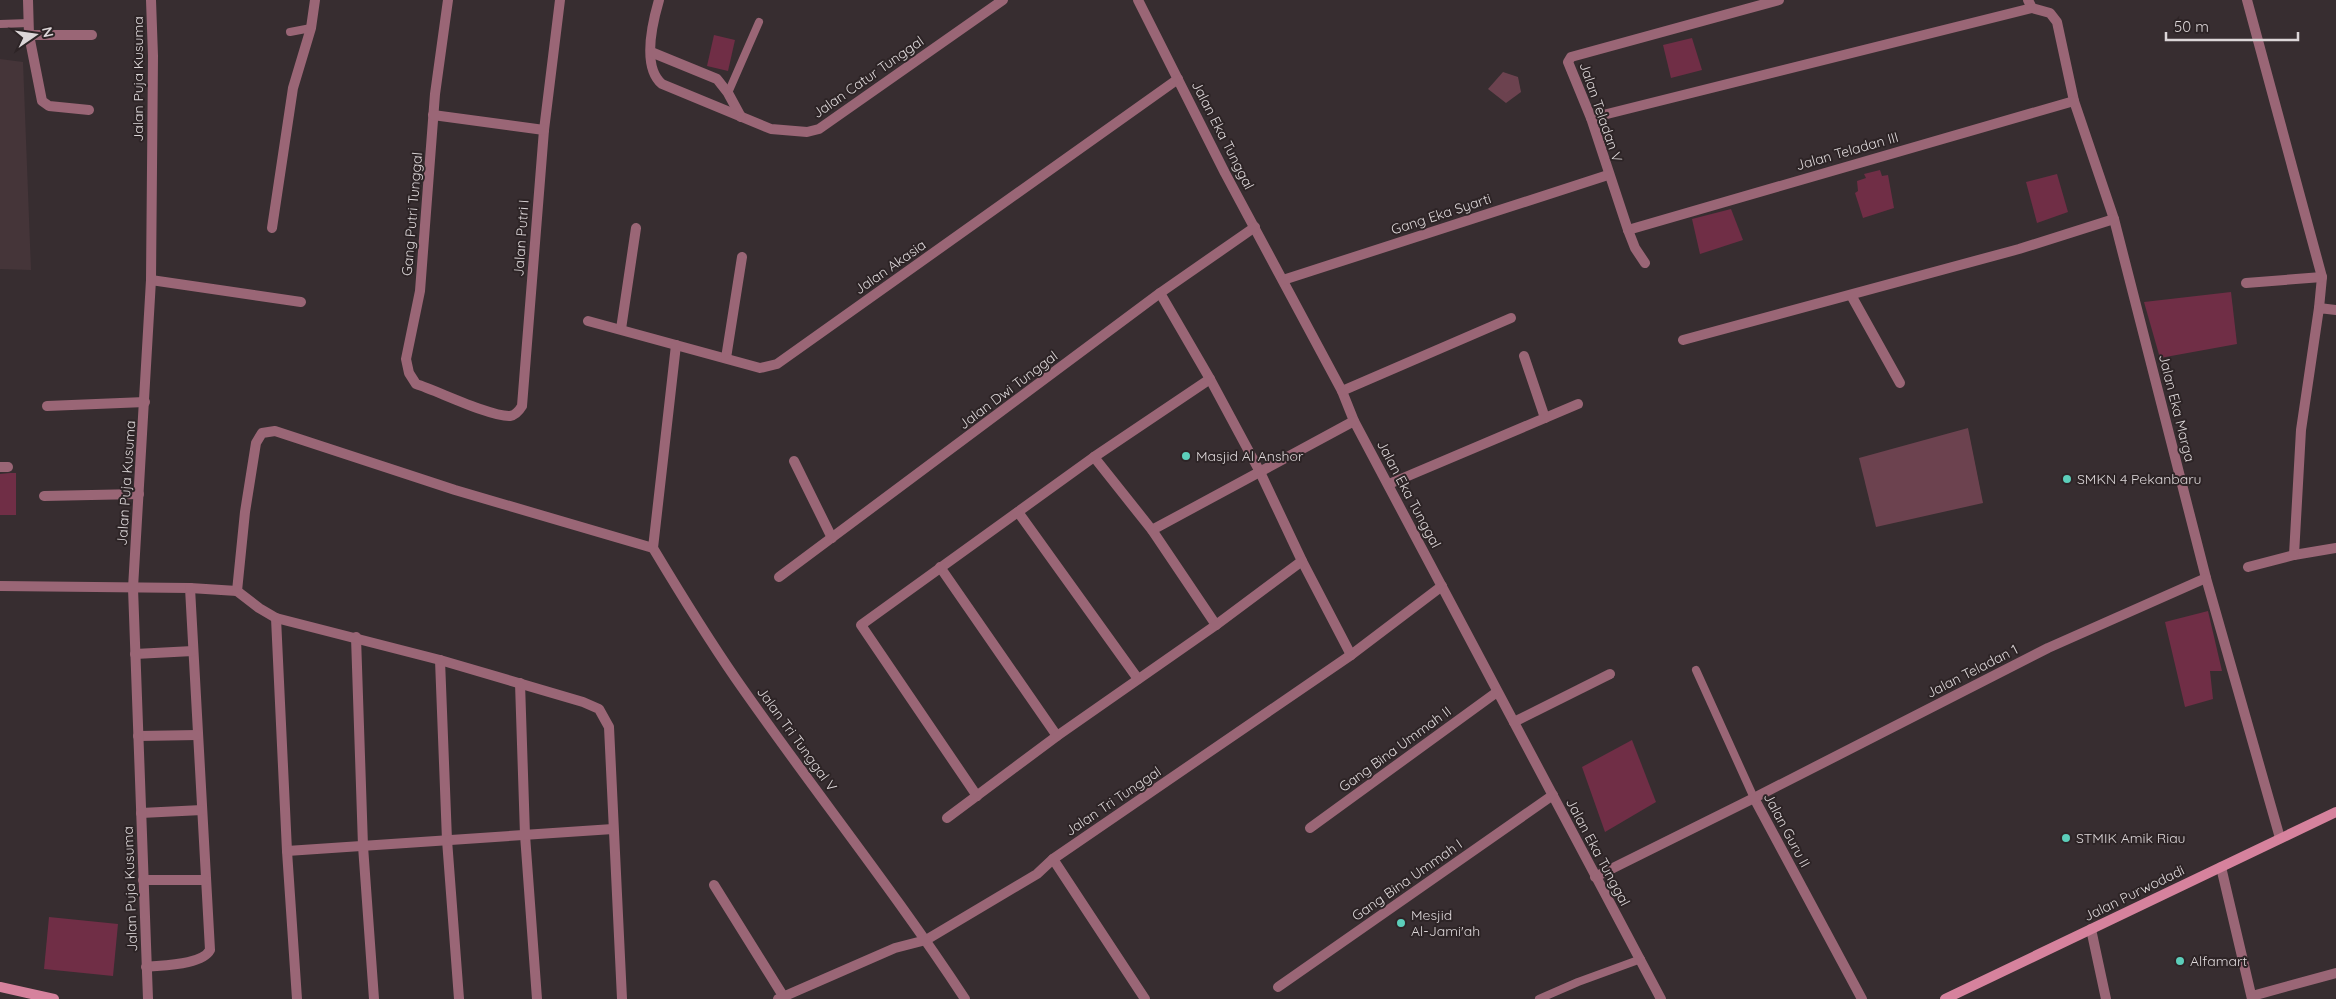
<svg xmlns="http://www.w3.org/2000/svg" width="2336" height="999" viewBox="0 0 2336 999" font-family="Quicksand,sans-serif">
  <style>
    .built { fill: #453539 }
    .green { fill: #6c424f }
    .building { fill: #702e46 }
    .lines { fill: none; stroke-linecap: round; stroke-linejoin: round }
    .lane { stroke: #9a6676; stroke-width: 8 }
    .street { stroke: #9a6676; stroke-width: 10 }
    .secondary { stroke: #d6829d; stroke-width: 10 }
    .poi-dot { fill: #5cceba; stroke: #2d2426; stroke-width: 2 }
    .labels { text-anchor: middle; stroke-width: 4; stroke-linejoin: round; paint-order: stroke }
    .street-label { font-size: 14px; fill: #dcd6d8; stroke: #2d2426 }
    .poi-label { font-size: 14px; fill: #dcd6d8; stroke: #2d2426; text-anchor: start }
  </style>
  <rect width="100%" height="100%" fill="#372d30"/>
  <polygon class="built" points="0,59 23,62 31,270 0,269"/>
  <g class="green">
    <polygon points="1503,72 1518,77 1521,92 1506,103 1488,89"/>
    <polygon points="1968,428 1983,503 1876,527 1859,458"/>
  </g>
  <g class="building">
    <polygon points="714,35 735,40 728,71 707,66"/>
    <polygon points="1692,38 1702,70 1671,78 1663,45"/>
    <polygon points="1880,170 1882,176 1888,175 1894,208 1863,218 1855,193 1858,191 1857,181 1866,178 1864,174"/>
    <polygon points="2057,174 2068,212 2037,223 2026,182"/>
    <polygon points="1731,209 1743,240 1700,254 1692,219"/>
    <polygon points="2231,292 2237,344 2160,358 2144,302"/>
    <polygon points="10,473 16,473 16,515 0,515 0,474"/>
    <polygon points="2208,611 2222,671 2210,671 2213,699 2185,707 2165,622"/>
    <polygon points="1632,740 1656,802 1605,832 1582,767"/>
    <polygon points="49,917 118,924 113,976 44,969"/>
  </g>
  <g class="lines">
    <g class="lane">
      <polyline points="0,24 29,23"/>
      <polyline points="290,32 311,28"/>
      <polyline points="728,93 759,22"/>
      <polyline points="1696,670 1754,798"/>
      <polyline points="1539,999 1578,982 1641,959"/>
    </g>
    <g class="street">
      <polyline points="28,0 29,35 42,101 49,106 89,110"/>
      <path d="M448 0 435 94 420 291 406 359 409 373 416 384C438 391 491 417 510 416 516 415 519 411 522 406L544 130 560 0"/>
      <path d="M659 0C652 24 642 67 662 84L771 129 807 132 819 129 1003 0"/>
      <polyline points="1138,0 1225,173 1342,391 1354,421 1661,999"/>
      <polyline points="2028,0 2032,8 2050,13 2057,22 2074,101 2114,219 2206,578 2280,838"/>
      <polyline points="2247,0 2322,277 2319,308"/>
      <polyline points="29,35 92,35"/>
      <polyline points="651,52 717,79 728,93 741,117"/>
      <polyline points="433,115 544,130"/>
      <polyline points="1591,118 2032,8"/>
      <polyline points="272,228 293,88 311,28 315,0"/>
      <polyline points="1628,230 2074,101"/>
      <polyline points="1645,263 1635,248 1628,230 1591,118 1568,62 1571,57 1779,0"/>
      <polyline points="151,280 301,302"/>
      <polyline points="1283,280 1608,175"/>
      <polyline points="2246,283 2322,277"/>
      <polyline points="1160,293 1210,379 1260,472 1302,561 1351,655"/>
      <polyline points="1851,295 1900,383"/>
      <polyline points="2336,310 2319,308 2301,430 2294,555 2336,548"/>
      <polyline points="588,321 760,368 777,364 1178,79"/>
      <polyline points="621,329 636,228"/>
      <polyline points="1683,340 2019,249 2114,219"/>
      <polyline points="1524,356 1545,418"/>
      <polyline points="726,358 742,257"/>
      <polyline points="1342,391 1511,318"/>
      <polyline points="47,406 145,402"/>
      <polyline points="1094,457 1152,530 1216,625"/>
      <polyline points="794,461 832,538"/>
      <polyline points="0,467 8,467"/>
      <polyline points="1389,484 1578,404"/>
      <polyline points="44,496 139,494"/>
      <polyline points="1018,512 1138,679"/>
      <polyline points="1152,530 1354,421"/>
      <path d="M653 548C680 593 707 637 736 679 811 787 893 889 965 999"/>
      <polyline points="940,567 1057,736"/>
      <polyline points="2248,567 2294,555"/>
      <polyline points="779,577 1160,293 1255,227"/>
      <path d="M0 586 190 588 210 950C202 965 163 965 146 967"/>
      <polyline points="190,588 237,591"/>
      <polyline points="276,618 287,851 297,999"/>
      <polyline points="356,637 363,846 374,999"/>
      <polyline points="135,654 193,651"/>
      <polyline points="440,660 447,840 459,999"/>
      <polyline points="520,683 525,835 537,999"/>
      <polyline points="1514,722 1610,674"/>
      <polyline points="138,736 198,735"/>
      <polyline points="977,796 861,625 1094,457 1210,379"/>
      <polyline points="1754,798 1862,999"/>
      <polyline points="141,813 202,810"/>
      <polyline points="947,818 1057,736 1216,625 1302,561"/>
      <polyline points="1310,828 1497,692"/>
      <polyline points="287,851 613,829"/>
      <polyline points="1053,859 1145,999"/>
      <polyline points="2221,867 2252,999"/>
      <polyline points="1595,877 1754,798 2048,648 2206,578"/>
      <polyline points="143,880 206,880"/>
      <polyline points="714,885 785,999"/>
      <polyline points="2091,929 2106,999"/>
      <polyline points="1278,987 1553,795"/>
      <polyline points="2252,996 2336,973"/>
      <polyline points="148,999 133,588 151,280 153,56 151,0"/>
      <polyline points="622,999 609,727 599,709 583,702 440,660 276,618 259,608 237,591 245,512 256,443 262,433 275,431 455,490 653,548 676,345"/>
      <polyline points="778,999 895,948 926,940 1037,874 1053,859 1351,655 1442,586"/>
    </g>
    <g class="secondary">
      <polyline points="0,987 54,999"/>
      <polyline points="1945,999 2336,812"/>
    </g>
  </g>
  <g class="poi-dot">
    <circle cx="1186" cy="456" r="5"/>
    <circle cx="2067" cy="479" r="5"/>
    <circle cx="2066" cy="838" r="5"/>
    <circle cx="1401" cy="923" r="5"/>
    <circle cx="2180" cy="961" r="5"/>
  </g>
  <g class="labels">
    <g class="street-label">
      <text transform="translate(868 77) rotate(-35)" y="5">Jalan Catur Tunggal</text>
      <text transform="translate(138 79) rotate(-90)" y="5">Jalan Puja Kusuma</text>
      <text transform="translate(1601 112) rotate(71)" y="5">Jalan Teladan V</text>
      <text transform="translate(1223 135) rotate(63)" y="5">Jalan Eka Tunggal</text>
      <text transform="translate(1847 151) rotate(-16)" y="5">Jalan Teladan III</text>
      <text transform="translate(412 214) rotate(-85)" y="5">Gang Putri Tunggal</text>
      <text transform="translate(1441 214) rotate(-18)" y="5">Gang Eka Syarti</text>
      <text transform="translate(521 238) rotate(-86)" y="5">Jalan Putri I</text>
      <text transform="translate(890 267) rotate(-35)" y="5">Jalan Akasia</text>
      <text transform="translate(1008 390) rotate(-37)" y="5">Jalan Dwi Tunggal</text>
      <text transform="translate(2177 408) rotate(76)" y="5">Jalan Eka Marga</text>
      <text transform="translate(126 483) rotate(-86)" y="5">Jalan Puja Kusuma</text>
      <text transform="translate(1409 494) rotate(62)" y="5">Jalan Eka Tunggal</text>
      <text transform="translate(1972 671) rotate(-27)" y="5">Jalan Teladan 1</text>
      <text transform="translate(797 739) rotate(54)" y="5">Jalan Tri Tunggal V</text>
      <text transform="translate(1395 749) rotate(-36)" y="5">Gang Bina Ummah II</text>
      <text transform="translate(1113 801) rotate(-34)" y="5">Jalan Tri Tunggal</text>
      <text transform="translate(1787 830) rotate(62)" y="5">Jalan Guru II</text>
      <text transform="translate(1598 852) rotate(62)" y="5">Jalan Eka Tunggal</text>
      <text transform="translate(1407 880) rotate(-35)" y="5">Gang Bina Ummah I</text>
      <text transform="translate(130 889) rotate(-92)" y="5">Jalan Puja Kusuma</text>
      <text transform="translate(2134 893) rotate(-26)" y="5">Jalan Purwodadi</text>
    </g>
    <g class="poi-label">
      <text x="1196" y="461">Masjid Al Anshor</text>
      <text x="2077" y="484">SMKN 4 Pekanbaru</text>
      <text x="2076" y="843">STMIK Amik Riau</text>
      <text x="1411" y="920">Mesjid<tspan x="1411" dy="16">Al-Jami'ah</tspan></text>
      <text x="2190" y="966">Alfamart</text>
    </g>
  </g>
  <g transform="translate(35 35) rotate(77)" stroke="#2d2426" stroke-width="4" paint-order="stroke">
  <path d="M0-4L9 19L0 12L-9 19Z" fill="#dcd6d8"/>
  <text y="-8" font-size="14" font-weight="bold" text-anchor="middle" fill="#dcd6d8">N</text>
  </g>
  <path d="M2166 32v8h132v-8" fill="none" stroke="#dcd6d8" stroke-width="2.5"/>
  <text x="2174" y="32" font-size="15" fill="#dcd6d8" stroke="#2d2426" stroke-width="4" paint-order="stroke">50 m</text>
</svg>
